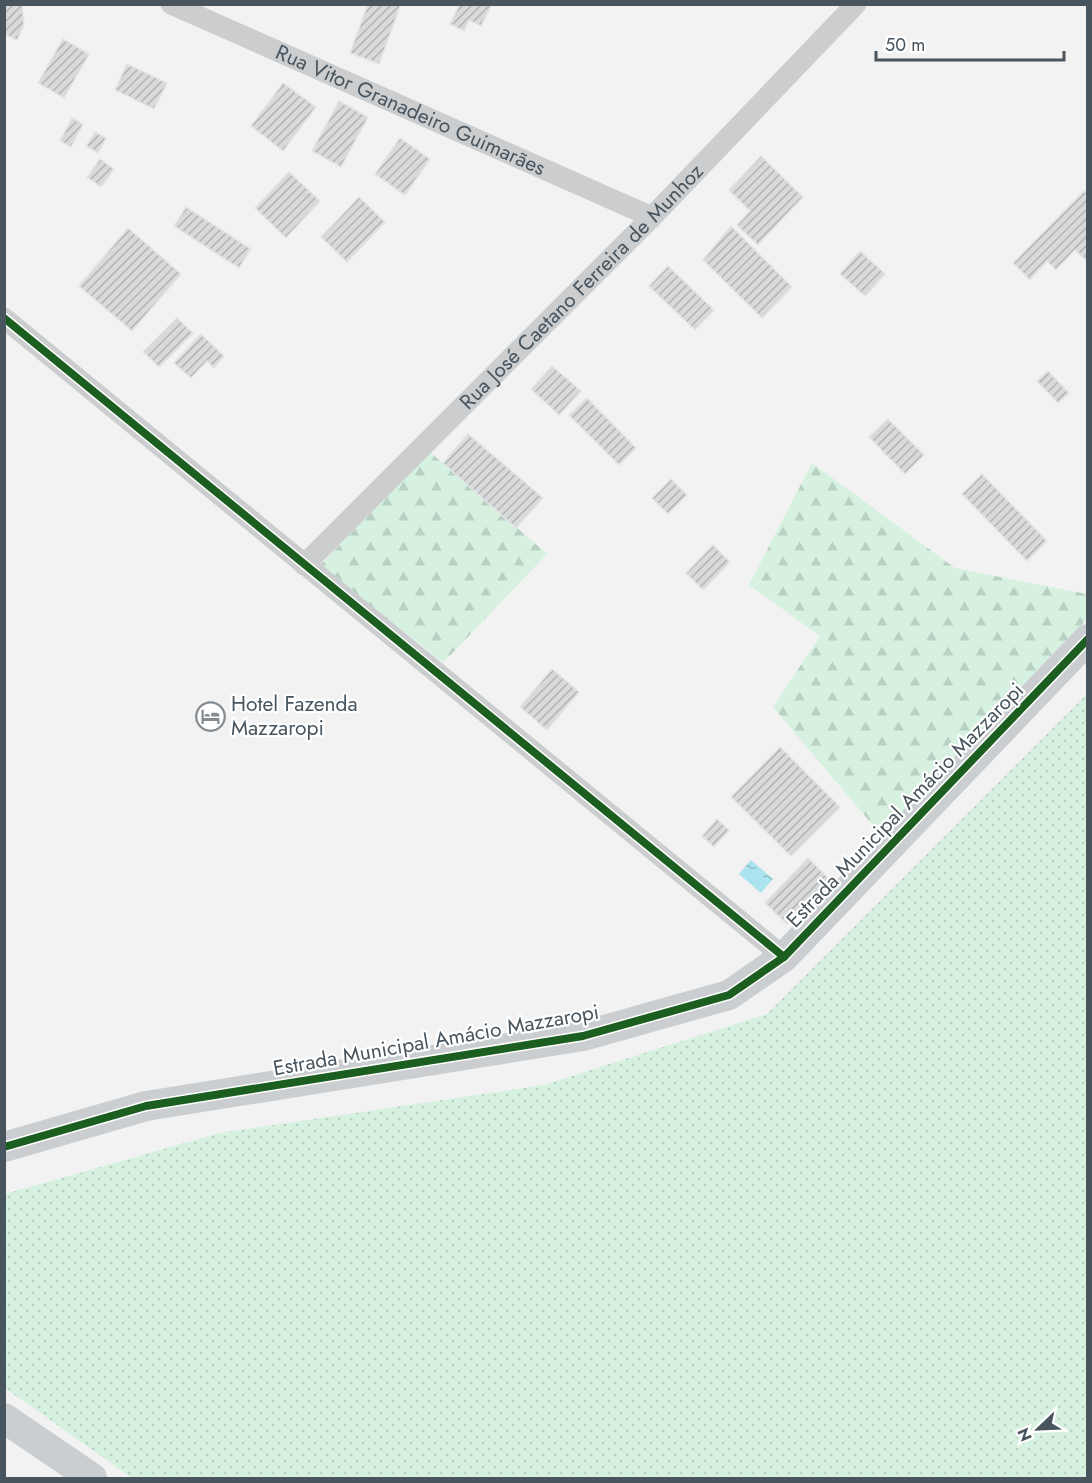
<svg xmlns="http://www.w3.org/2000/svg" width="1092" height="1483" viewBox="0 0 1092 1483" font-family="Jost,sans-serif">
  <style>
    .grass { fill: url(#grass-dots) }
    .forest { fill: url(#forest-firs) }
    .water { fill: url(#water-ripples) }
    .building { fill: url(#building-hatch); stroke: #e3e4e5; stroke-width: 1.5 }
    .lines { fill: none; stroke-linecap: round; stroke-linejoin: round }
    .street { stroke: #cbcdcf; stroke-width: 21 }
    .secondary { stroke: #cbced1; stroke-width: 30 }
    .cycleway-casing { stroke: #fff; stroke-width: 11 }
    .cycleway { stroke: #1b5e20; stroke-width: 8 }
    .labels { text-anchor: middle; stroke-width: 4.5; stroke-linejoin: round; paint-order: stroke }
    .street-label { font-size: 21px; fill: #48555e; stroke: #fff }
    .poi-label { font-size: 21px; fill: #48555e; stroke: #fff; text-anchor: start }
  </style>
  <defs>
    <pattern id="grass-dots" width="8" height="8" patternUnits="userSpaceOnUse" patternTransform="scale(1.5)"><rect width="8" height="8" fill="#d6f1e0"/><path d="M2 2h.1M6 6h.1" fill="none" stroke="#b9d1c3" stroke-width="1.8" stroke-linecap="round"/></pattern>
    <pattern id="forest-firs" width="22" height="20" patternUnits="userSpaceOnUse" patternTransform="scale(1.5)"><rect width="22" height="20" fill="#d6f1e0"/><path d="M5 1l3.5 6h-7zM16 11l3.5 6h-7z" fill="#b9d1c3"/></pattern>
    <pattern id="water-ripples" width="26" height="14" patternUnits="userSpaceOnUse" patternTransform="scale(1.5)"><rect width="26" height="14" fill="#abe3ee"/><path d="M2 4q2-2 4 0t4 0M15 11q2-2 4 0t4 0" fill="none" stroke="#8dbbc4"/></pattern>
    <pattern id="building-hatch" width="6" height="6" patternUnits="userSpaceOnUse" patternTransform="scale(1.5)"><rect width="6" height="6" fill="#d8d9da"/><path d="M-1 1l2-2M0 6l6-6M5 7l2-2" fill="none" stroke="#b1b3b4"/></pattern>
  </defs>
  <rect width="100%" height="100%" fill="#f2f2f2"/>
  <polygon class="grass" points="1087,694 1087,1478 132,1478 5,1388 5,1194 220,1133 544,1085 767,1014"/>
  <g class="forest">
    <polygon points="430,452 547,554 443,663 320,565"/>
    <polygon points="812,463 955,568 1087,594 1087,619 887,842 773,707 820,636 749,585"/>
  </g>
  <polygon class="water" points="751,860 773,879 761,893 739,874"/>
  <g class="building">
    <polygon points="4,4 22,4 24,25 17,40 4,34"/>
    <polygon points="368,4 401,4 379,64 350,53"/>
    <polygon points="460,4 492,4 481,26 469,20 464,31 450,24"/>
    <polygon points="63,39 89,54 64,98 38,83"/>
    <polygon points="127,64 167,83 154,109 115,90"/>
    <polygon points="283,83 316,107 283,151 251,126"/>
    <polygon points="339,101 368,117 341,167 312,151"/>
    <polygon points="72,118 83,124 71,147 60,141"/>
    <polygon points="95,132 106,138 98,153 86,146"/>
    <polygon points="400,138 430,159 405,195 375,174"/>
    <polygon points="761,156 803,197 758,245 737,225 750,211 729,190"/>
    <polygon points="100,159 114,169 101,187 87,177"/>
    <polygon points="289,172 320,201 286,238 255,208"/>
    <polygon points="1084,191 1088,194 1088,258 1086,260 1075,250 1056,270 1047,261 1030,280 1013,263"/>
    <polygon points="359,197 385,222 347,262 321,237"/>
    <polygon points="186,207 251,249 239,268 174,226"/>
    <polygon points="731,226 792,287 762,318 703,260"/>
    <polygon points="128,228 181,274 132,331 79,286"/>
    <polygon points="860,251 885,274 865,296 840,274"/>
    <polygon points="668,266 714,310 695,330 649,286"/>
    <polygon points="177,318 193,333 159,367 143,352"/>
    <polygon points="201,334 224,356 214,368 207,361 191,378 174,363"/>
    <polygon points="552,366 581,391 559,415 531,389"/>
    <polygon points="1048,371 1069,393 1058,403 1037,381"/>
    <polygon points="587,398 636,448 619,465 569,415"/>
    <polygon points="888,419 924,455 905,474 869,437"/>
    <polygon points="468,434 543,498 516,528 443,463"/>
    <polygon points="982,474 1047,541 1027,561 962,494"/>
    <polygon points="671,479 687,495 668,514 652,498"/>
    <polygon points="713,545 730,562 703,590 686,573"/>
    <polygon points="552,669 579,692 547,730 520,707"/>
    <polygon points="780,747 840,807 791,856 731,797"/>
    <polygon points="717,819 729,830 714,847 702,836"/>
    <polygon points="808,858 829,879 787,924 765,903"/>
  </g>
  <g class="lines">
    <g class="street">
      <path id="s1" d="M171 4 652 217"/>
      <polyline points="4,318 784,957"/>
      <path id="s2" d="M304 565 652 217 856 4"/>
    </g>
    <g class="secondary">
      <polyline points="4,1147 146,1106 583,1036 729,995 784,957 1088,639"/>
      <polyline points="4,1418 92,1478"/>
    </g>
    <defs>
      <g id="cycleway">
        <polyline points="4,318 784,957"/>
        <polyline points="4,1147 146,1106 583,1036 729,995 784,957 1088,639"/>
      </g>
    </defs>
    <use href="#cycleway" class="cycleway-casing"/>
    <use href="#cycleway" class="cycleway"/>
  </g>
  <defs>
    <symbol id="hotel-ring" viewBox="-11 -11 22 22"><circle r="9.5" fill="#fff" stroke="#848c92" stroke-width="1.5"/><path d="M-6-4.5h1.5V1H6V5H4.5V3h-9V5H-6ZM-4 0a1.8 1.8 0 1 1 3.6 0ZM.5 0V-2.5h3Q6-2.5 6 0Z" fill="#848c92"/></symbol>
  </defs>
  <g fill-rule="evenodd">
    <use href="#hotel-ring" x="194" y="700" width="33" height="33"/>
  </g>
  <g class="labels">
    <g class="street-label">
      <text dy="7" stroke="none"><textPath href="#s1" startOffset="262">Rua Vitor Granadeiro Guimarães</textPath></text>
      <text dy="7" stroke="none"><textPath href="#s2" startOffset="393">Rua José Caetano Ferreira de Munhoz</textPath></text>
      <text transform="translate(905 805) rotate(-46)" y="7">Estrada Municipal Amácio Mazzaropi</text>
      <text transform="translate(436 1040) rotate(-10)" y="7">Estrada Municipal Amácio Mazzaropi</text>
    </g>
    <g class="poi-label">
      <text x="231" y="711">Hotel Fazenda<tspan x="231" dy="24">Mazzaropi</tspan></text>
    </g>
  </g>
  <rect width="1092" height="1483" fill="none" stroke="#48555e" stroke-width="12"/>
  <g transform="translate(1038 1429) rotate(247)" stroke="#ffffff" stroke-width="4.5" paint-order="stroke">
  <path d="M0-4.5L10 22L0 15L-10 22Z" fill="#48555e"/>
  <text y="-9" font-size="16" font-weight="bold" text-anchor="middle" fill="#48555e">N</text>
  </g>
  <path d="M876 51v9h188v-9" fill="none" stroke="#48555e" stroke-width="3"/>
  <text x="885" y="51" font-size="18" fill="#48555e" stroke="#ffffff" stroke-width="4.5" paint-order="stroke">50 m</text>
</svg>
